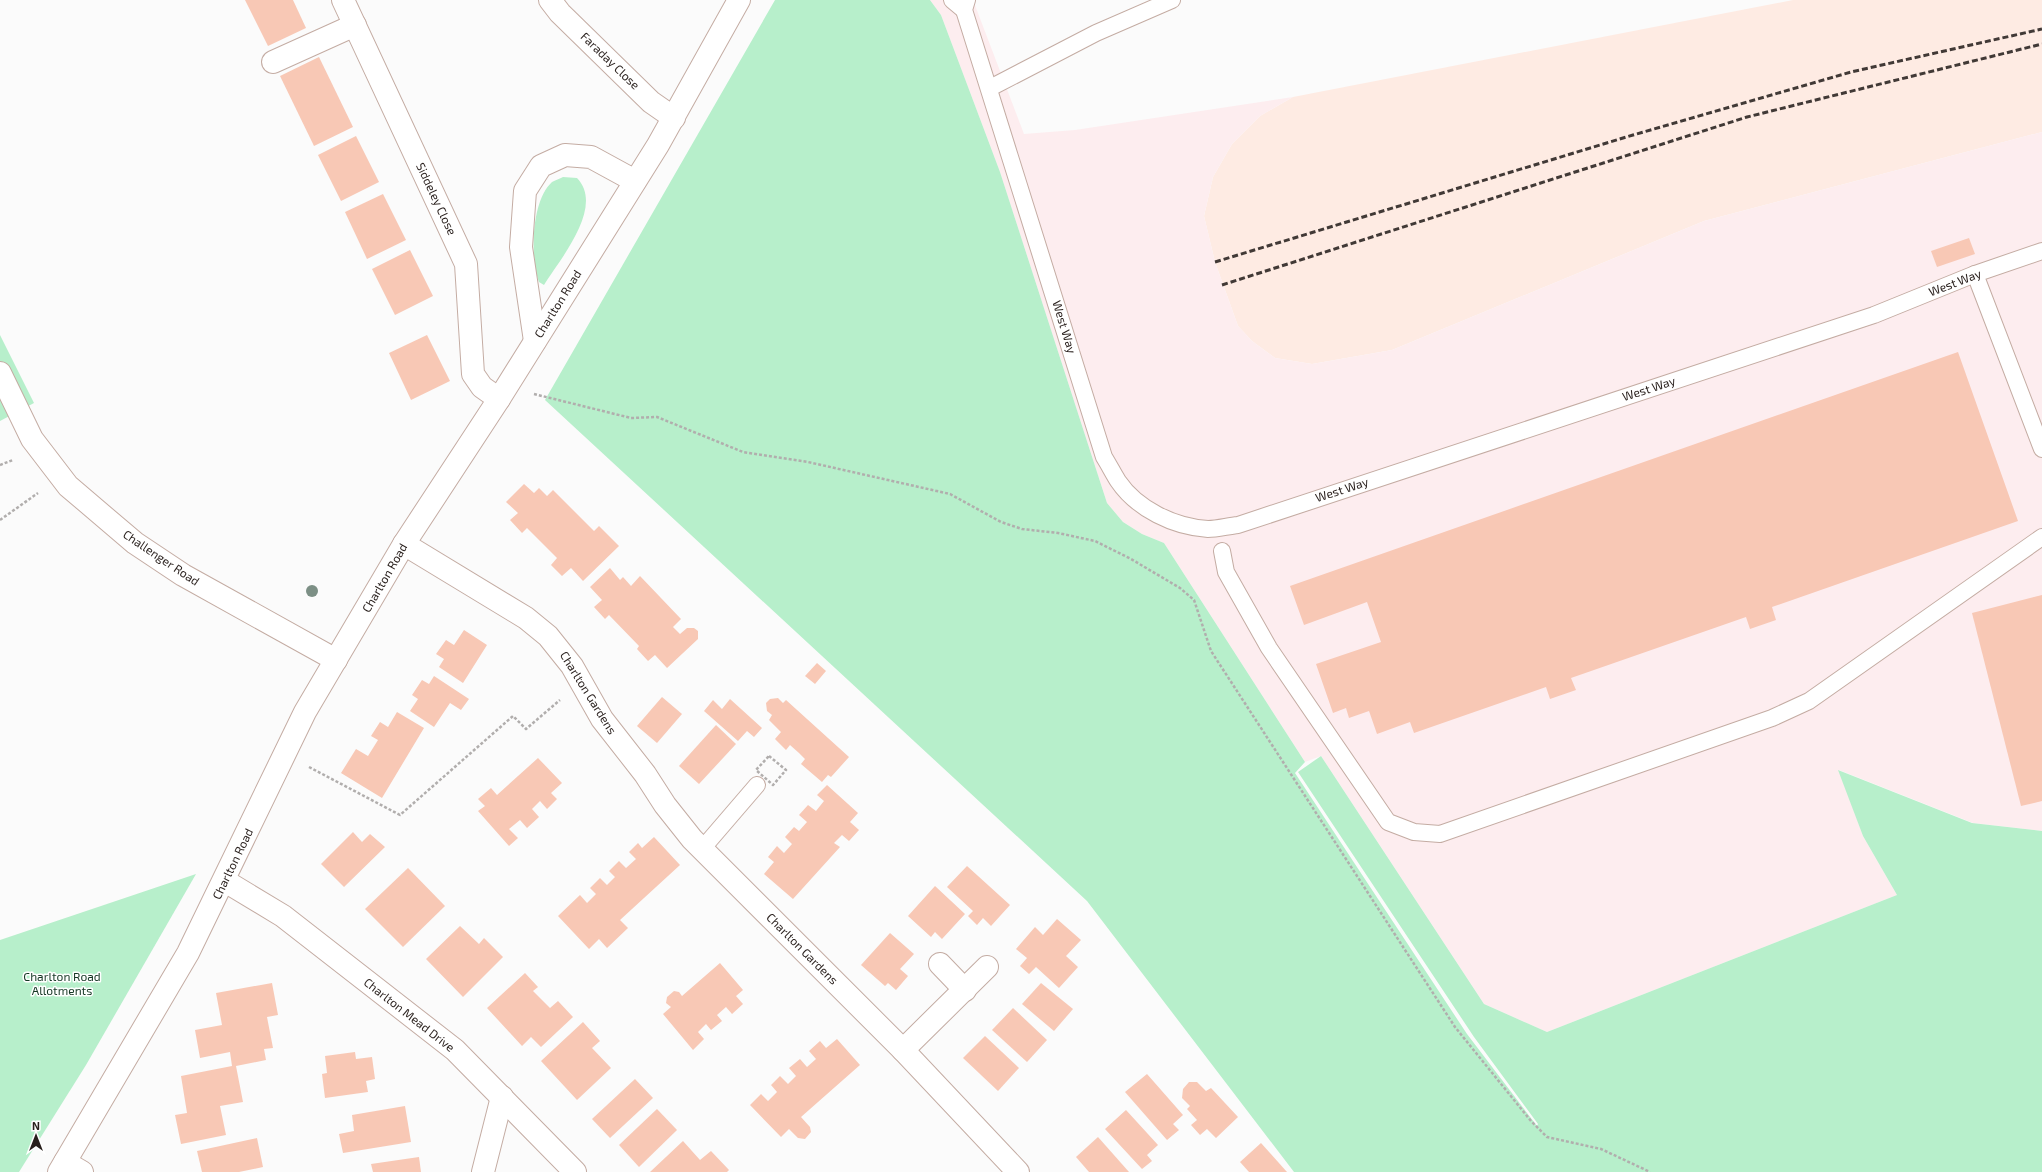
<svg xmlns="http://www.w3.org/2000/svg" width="2042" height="1172" viewBox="0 0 2042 1172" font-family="'Exo 2',sans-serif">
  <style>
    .built { fill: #feebe3 }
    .industrial { fill: #fdedef }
    .green { fill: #b7efcb }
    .building { fill: #f8c8b5 }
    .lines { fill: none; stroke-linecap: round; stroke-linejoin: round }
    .lane-casing { stroke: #c4aca3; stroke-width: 18 }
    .street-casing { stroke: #c4aca3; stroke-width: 24 }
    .path { stroke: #b1aead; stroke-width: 2.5; stroke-dasharray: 3 2; stroke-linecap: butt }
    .lane { stroke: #fff; stroke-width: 16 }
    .street { stroke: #fff; stroke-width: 22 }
    .rail { stroke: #413936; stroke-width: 3; stroke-dasharray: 6 3; stroke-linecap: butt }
    .tree { fill: #7c8f85 }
    .labels { text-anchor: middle; stroke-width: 3; stroke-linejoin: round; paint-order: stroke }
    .street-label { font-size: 12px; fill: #281f1c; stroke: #fff }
    .park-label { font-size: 12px; fill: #153724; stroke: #fff }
  </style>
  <rect width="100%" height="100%" fill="#fbfbfb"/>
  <polygon class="built" points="1793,0 2042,0 2042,132 1704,221 1392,350 1312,364 1275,358 1252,341 1238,326 1215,262 1204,216 1213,177 1232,144 1260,116 1293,97"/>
  <polygon class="industrial" points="930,0 973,0 1024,134 1075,130 1293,97 1260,116 1232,144 1213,177 1204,216 1215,262 1238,326 1252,341 1275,358 1312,364 1392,350 1704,221 2042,132 2042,831 1973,823 1839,770 1863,836 1897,895 1547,1032 1484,1004 1321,756 1305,762 1164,543 1142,534 1123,522 1107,503 1000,172 941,15"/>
  <g class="green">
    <polygon points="775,0 930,0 941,15 1000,172 1107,503 1123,522 1142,534 1164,543 1305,762 1295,773 1467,1034 1537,1126 1538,1124 1474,1037 1298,772 1321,756 1484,1004 1547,1032 1897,895 1863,836 1838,770 1972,823 2042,831 2042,1172 1294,1172 1087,901 545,400"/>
    <path d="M563 177 577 178C605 207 560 259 544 285L539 282C530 258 531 201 552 182 555 180 560 179 563 177Z"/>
    <polygon points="0,335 34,403 0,421"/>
    <polygon points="196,874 86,1065 19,1172 0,1172 0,940"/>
  </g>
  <g class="building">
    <polygon points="245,0 293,0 306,28 268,46"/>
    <polygon points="319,57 353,127 314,146 280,76"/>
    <polygon points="356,136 379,182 341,201 318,155"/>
    <polygon points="383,194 406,240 367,259 345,212"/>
    <polygon points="1969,238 1975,254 1937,267 1931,251"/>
    <polygon points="410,250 433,296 395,315 372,269"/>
    <polygon points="427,335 450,381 411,400 389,353"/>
    <polygon points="1958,352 2018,521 1772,607 1776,620 1750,629 1746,617 1571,678 1576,690 1550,699 1546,687 1414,733 1410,722 1377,734 1369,711 1349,718 1346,708 1333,713 1316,664 1381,642 1367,602 1304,625 1290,586"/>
    <polygon points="524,484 534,493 539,488 547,496 553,490 594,531 599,526 619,546 583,581 571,568 562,576 551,565 557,558 527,528 522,533 510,520 518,513 506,502"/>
    <polygon points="610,568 620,580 623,577 631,586 640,576 681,619 673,627 680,634 687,628 694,628 698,631 698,639 667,668 655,655 648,661 637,649 639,646 609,615 605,619 594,607 602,600 590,587"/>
    <polygon points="2042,595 2042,801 2021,806 1972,613"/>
    <polygon points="464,630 487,645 463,683 439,667 444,659 436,654 446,640 454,645"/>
    <polygon points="817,663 826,671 815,684 805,676"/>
    <polygon points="434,676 469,699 461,710 450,703 434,727 410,711 418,699 412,695 422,680 429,684"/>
    <polygon points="662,697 682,714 657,743 637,726"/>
    <polygon points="778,698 783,703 786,700 849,757 831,777 828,775 822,782 801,764 805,759 799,753 790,745 786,750 775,739 781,732 769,720 772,715 767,711 766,703 770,699"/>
    <polygon points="730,699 762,728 754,737 747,731 738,741 704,711 713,700 722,709"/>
    <polygon points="397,712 424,728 382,798 341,773 356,749 368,756 378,740 371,736 380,722 388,727"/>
    <polygon points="716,725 736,744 699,784 679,766"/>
    <polygon points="538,758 562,783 551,793 557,799 547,809 540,801 532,809 539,817 527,828 520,820 509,829 518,838 509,846 478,811 485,806 478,799 491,788 497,795"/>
    <polygon points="827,785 858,813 850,822 859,830 849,841 842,835 834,843 840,847 793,899 764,874 774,862 768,857 777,846 784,853 792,844 785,837 794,827 799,831 807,822 799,815 808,805 816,811 824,801 817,795"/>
    <polygon points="353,832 362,842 370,834 385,847 344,887 321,864"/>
    <polygon points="654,837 680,865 620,920 628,928 607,948 599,939 589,949 558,916 580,895 587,903 596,894 590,888 600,878 607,885 615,877 609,871 619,861 626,868 636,859 629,852 638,843 642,848"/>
    <polygon points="967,866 1010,905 991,926 983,918 977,925 968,916 973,911 947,887"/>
    <polygon points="408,868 445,906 403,947 365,909"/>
    <polygon points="935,886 965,914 942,939 935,932 931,937 908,916"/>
    <polygon points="1057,919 1081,940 1066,956 1078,967 1059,988 1036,967 1029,974 1020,966 1027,958 1016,949 1035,927 1043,935"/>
    <polygon points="460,926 479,944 484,938 503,957 463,997 426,959"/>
    <polygon points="890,933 914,954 900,969 908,976 896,990 888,983 885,986 861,965"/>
    <polygon points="720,963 743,990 736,996 743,1004 732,1014 726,1007 717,1015 722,1021 711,1030 706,1024 698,1032 704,1039 693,1050 663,1014 671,1007 666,1003 667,997 674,991 679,992 682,996"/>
    <polygon points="525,973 538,987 533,991 550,1008 558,1001 573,1017 541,1047 531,1037 522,1046 487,1008"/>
    <polygon points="272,983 278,1015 267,1017 273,1048 264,1049 266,1060 236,1066 243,1102 220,1106 226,1135 181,1144 175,1115 187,1113 181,1076 232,1066 230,1052 200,1058 195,1030 222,1025 216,993"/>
    <polygon points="1041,983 1073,1009 1054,1031 1022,1004"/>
    <polygon points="1013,1008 1047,1040 1027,1062 992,1030"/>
    <polygon points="583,1022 600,1041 592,1048 611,1068 577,1100 541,1061"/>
    <polygon points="985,1036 1019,1068 998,1091 963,1058"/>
    <polygon points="837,1039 860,1065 801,1117 810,1127 811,1132 805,1139 798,1138 789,1129 781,1137 750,1105 761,1094 768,1101 777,1092 771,1085 780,1076 788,1084 796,1076 789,1068 800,1059 807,1067 816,1059 809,1051 820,1041 826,1048"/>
    <polygon points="355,1052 356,1059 372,1057 375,1079 366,1081 368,1092 325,1098 322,1074 327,1073 325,1056"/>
    <polygon points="1147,1074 1183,1115 1173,1124 1179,1130 1167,1140 1125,1092"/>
    <polygon points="635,1079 653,1098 610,1138 592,1119"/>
    <polygon points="1189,1082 1197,1082 1206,1091 1211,1088 1238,1117 1216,1138 1207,1129 1200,1135 1191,1125 1197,1120 1187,1109 1190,1106 1182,1098 1183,1089"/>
    <polygon points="405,1106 411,1142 343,1153 339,1134 354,1131 352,1115"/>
    <polygon points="657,1109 677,1130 639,1167 619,1145"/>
    <polygon points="1126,1110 1158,1145 1147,1155 1152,1161 1142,1169 1105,1129"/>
    <polygon points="1098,1137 1129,1172 1089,1172 1076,1157"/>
    <polygon points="257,1138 263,1167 239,1172 202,1172 197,1151"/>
    <polygon points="683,1141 700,1160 711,1151 729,1170 727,1172 650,1172"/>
    <polygon points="1261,1143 1287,1172 1249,1172 1240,1162"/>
    <polygon points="419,1157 421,1172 373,1172 371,1164"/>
  </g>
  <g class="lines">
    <defs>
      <g id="lane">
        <polyline points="952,0 964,10"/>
        <path d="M967 0 964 10 1104 457C1109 465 1113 473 1118 481 1137 509 1174 527 1208 529 1217 529 1228 526 1238 525L1874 315 1975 274 2042 251"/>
        <polyline points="990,88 1096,33 1172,0"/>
        <polyline points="1975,274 2042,449"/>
        <polyline points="1222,551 1226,572 1269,648 1388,822 1414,832 1440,834 1772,718 1809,701 2042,537"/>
        <polyline points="702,849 757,785"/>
      </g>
      <g id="street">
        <polyline points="343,0 466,264 473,374 482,387 499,399"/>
        <polyline points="550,0 560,13 651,102 674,118"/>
        <polyline points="273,62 355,25"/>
        <polyline points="535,341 521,247 525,191 541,166 565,155 591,157 635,181"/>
        <polyline points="0,373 32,439 68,486 135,543 183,575 336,660"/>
        <polyline points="404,544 526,618 548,636 572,666 602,719 645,774 665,805 692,839 903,1050 1018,1172"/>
        <polyline points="225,881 283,916 455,1050 575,1172"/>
        <polyline points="940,964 965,990"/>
        <polyline points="903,1050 987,967"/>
        <polyline points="65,1162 82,1172"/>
        <polyline points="59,1172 188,953 305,712 404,544 499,399 658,145 739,0"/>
        <polyline points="483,1172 502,1097"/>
      </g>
    </defs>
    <use href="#lane" class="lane-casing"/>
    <use href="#street" class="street-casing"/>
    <g class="path">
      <polyline points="534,394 631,418 657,417 743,452 808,462 950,494 1001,522 1022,529 1058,533 1095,541 1131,559 1180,588 1194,600 1211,651 1455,1027 1531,1121 1547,1137 1601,1149 1650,1172"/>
      <polyline points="0,465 13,460"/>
      <polyline points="0,520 38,493"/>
      <polygon points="769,756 786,770 773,785 756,770"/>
      <polyline points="309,767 400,815 513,716 526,729 560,700"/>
    </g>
    <use href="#lane" class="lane"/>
    <use href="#street" class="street"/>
    <g class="rail">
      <polyline points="1215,262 1633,135 1851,72 2042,29"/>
      <polyline points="1222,285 1747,117 2042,44"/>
    </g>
  </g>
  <circle class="tree" cx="312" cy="591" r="6"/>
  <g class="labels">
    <g class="street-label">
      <text transform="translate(610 61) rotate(44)" y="4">Faraday Close</text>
      <text transform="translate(436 199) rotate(65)" y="4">Siddeley Close</text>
      <text transform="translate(1955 283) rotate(-21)" y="4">West Way</text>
      <text transform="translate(558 304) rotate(-58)" y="4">Charlton Road</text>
      <text transform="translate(1064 327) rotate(73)" y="4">West Way</text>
      <text transform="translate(1649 389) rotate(-18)" y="4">West Way</text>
      <text transform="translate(1342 490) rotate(-18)" y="4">West Way</text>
      <text transform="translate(161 558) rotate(34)" y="4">Challenger Road</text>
      <text transform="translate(385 578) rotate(-60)" y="4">Charlton Road</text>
      <text transform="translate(588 693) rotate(58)" y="4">Charlton Gardens</text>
      <text transform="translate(233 864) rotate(-64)" y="4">Charlton Road</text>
      <text transform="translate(802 949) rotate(45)" y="4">Charlton Gardens</text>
      <text transform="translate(409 1015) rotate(38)" y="4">Charlton Mead Drive</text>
    </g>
    <g class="park-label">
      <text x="62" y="981">Charlton Road<tspan x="62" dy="14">Allotments</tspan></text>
    </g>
  </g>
  <g transform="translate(36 1136)" stroke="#ffffff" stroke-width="3" paint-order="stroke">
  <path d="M0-3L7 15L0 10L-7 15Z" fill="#281f1c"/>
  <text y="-6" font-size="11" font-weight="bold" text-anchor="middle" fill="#281f1c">N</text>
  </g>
</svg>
